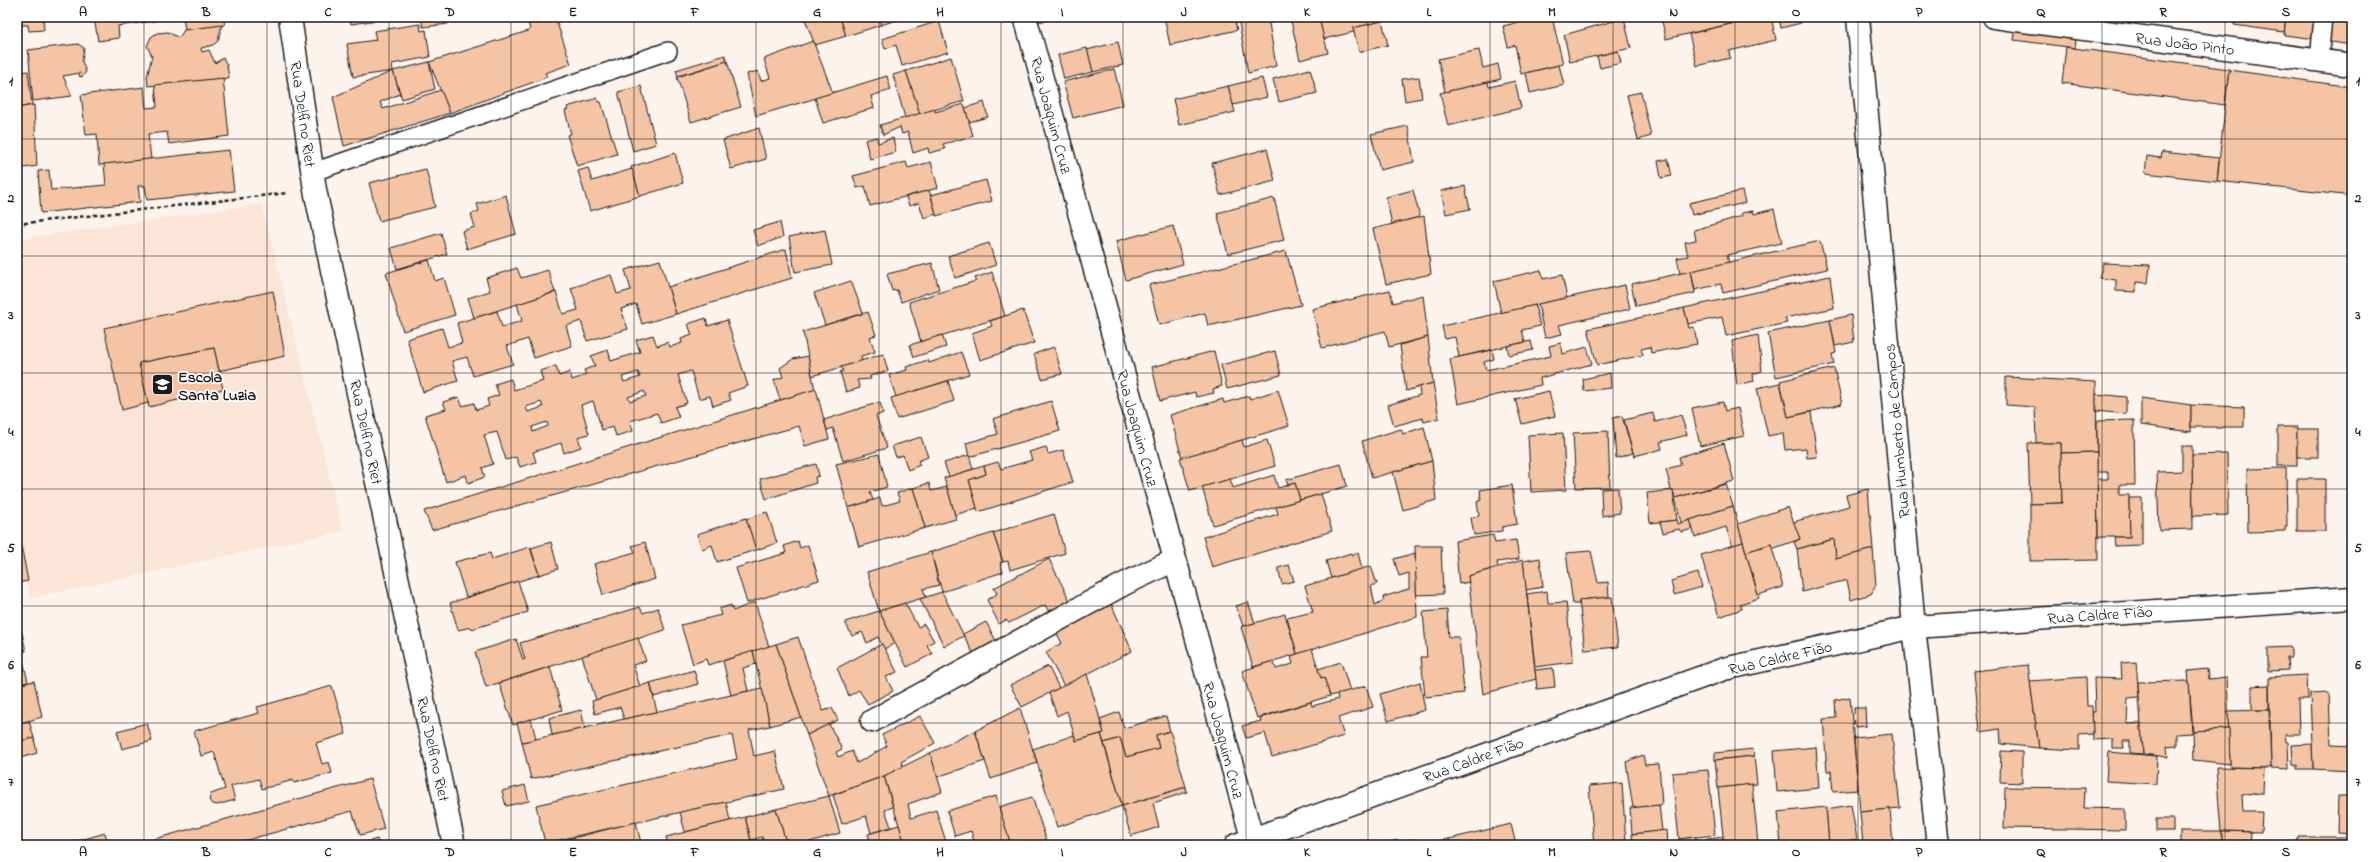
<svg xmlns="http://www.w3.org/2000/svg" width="2369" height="862" viewBox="0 0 2369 862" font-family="'Indie Flower',sans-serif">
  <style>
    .built { fill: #fbe5d7 }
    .building { fill: #f5c4a5; stroke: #1c1c1c; fill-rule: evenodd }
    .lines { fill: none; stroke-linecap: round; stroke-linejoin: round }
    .service-casing { stroke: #1c1c1c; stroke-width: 20 }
    .minor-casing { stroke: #1c1c1c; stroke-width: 25 }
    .tertiary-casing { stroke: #1c1c1c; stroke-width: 25 }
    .path { stroke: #1c1c1c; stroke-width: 2.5; stroke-dasharray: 4 3; stroke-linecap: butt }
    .service { stroke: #fff; stroke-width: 17 }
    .minor { stroke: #fff; stroke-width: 22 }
    .tertiary { stroke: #fff; stroke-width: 22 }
    .grid { fill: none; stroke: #1c1c1c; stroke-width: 1; stroke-opacity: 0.55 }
    .labels { text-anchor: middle; stroke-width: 3.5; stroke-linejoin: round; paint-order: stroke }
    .street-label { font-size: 16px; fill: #1c1c1c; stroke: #fff }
    .poi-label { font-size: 16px; font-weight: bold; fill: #1c1c1c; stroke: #fff; text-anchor: start }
    .neatline { fill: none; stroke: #1c1c1c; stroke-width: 1.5 }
    .grid-label { font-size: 13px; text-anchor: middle; font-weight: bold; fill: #1c1c1c }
  </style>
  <rect width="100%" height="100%" fill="#fdf3ed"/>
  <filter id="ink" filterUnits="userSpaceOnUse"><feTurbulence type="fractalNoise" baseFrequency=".025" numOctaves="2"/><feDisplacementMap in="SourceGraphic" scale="8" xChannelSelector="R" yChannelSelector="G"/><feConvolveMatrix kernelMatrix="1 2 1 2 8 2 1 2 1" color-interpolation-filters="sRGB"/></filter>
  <g filter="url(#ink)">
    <polygon class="built" points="262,204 343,531 31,598 17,551 17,239"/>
    <g class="building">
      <polygon points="17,17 43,17 44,30 29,31 28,25 17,25"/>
      <polygon points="94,17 183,17 118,26 119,38 98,41"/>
      <polygon points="183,17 223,17 225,25 185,30"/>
      <polygon points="350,17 398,17 351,24"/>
      <polygon points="421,17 447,17 448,24 423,27"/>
      <polygon points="541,17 555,17 571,64 545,73 547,77 450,113 429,62 528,31 530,30 528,21"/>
      <polygon points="804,17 840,17 846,36 815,45"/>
      <polygon points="840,17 878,17 881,25 846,36"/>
      <polygon points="878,17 906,17 881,25"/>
      <polygon points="1037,17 1065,17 1038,22"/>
      <polygon points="1164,17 1234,17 1237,30 1170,45"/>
      <polygon points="1238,17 1268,17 1276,66 1248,73"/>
      <polygon points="1290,17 1319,17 1328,53 1300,60"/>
      <polygon points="1319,17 1398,17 1353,28 1354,32 1324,39"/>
      <polygon points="1485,17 1498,17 1486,20"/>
      <polygon points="1541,17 1552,17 1563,64 1521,74 1515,45 1508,47 1503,26"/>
      <polygon points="1661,17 1737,17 1738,22 1666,39"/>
      <polygon points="1760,17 1771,17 1776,40 1729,51 1730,58 1697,66 1689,34"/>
      <polygon points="1779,17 1800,17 1801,23 1781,28"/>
      <polygon points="2178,17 2204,17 2204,20"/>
      <polygon points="2236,17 2286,17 2284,32 2234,25"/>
      <polygon points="2286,17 2319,17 2317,39 2284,35"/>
      <polygon points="2327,17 2352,17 2352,45 2324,41"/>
      <polygon points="1624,18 1631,48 1570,62 1564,35"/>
      <polygon points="939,21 948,52 902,66 896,45 885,49 882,39"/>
      <polygon points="1382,21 1388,45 1359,52 1353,28"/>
      <polygon points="420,24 421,31 426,30 430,57 392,64 393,71 353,77 347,44 376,40 374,31"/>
      <polygon points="222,25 218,41 213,45 201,48 202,52 209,50 215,63 223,58 227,65 229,78 148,86 147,77 152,56 147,46 151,37 157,33 168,32 179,38 184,30"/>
      <polygon points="2016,27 2077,31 2075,48 2014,40"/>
      <polygon points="813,41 833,93 756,116 747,74 758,71 761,81 770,78 764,59"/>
      <polygon points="1118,42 1123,65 1093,72 1087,50"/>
      <polygon points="78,44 84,48 82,61 86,72 82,77 79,76 80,73 63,76 72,96 33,101 28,50"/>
      <polygon points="2066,47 2229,69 2225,105 2062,83"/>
      <polygon points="1087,48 1093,72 1064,79 1058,55"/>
      <polygon points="1479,50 1483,68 1498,64 1501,79 1445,92 1438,59"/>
      <polygon points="1618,51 1621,63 1600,68 1597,56"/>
      <polygon points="725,55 727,61 678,76 676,70"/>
      <polygon points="951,57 964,101 920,114 906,71"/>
      <polygon points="727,61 741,107 691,122 677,77"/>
      <polygon points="429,62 435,89 402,99 393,71"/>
      <polygon points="1559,65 1564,85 1530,93 1526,73"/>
      <polygon points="1114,69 1123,105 1073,118 1063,82"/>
      <polygon points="1310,69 1317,93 1279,102 1273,79"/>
      <polygon points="2229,70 2352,87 2352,196 2217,181"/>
      <polygon points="28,71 32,105 17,108 17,73"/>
      <polygon points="393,71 400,94 380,102 383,109 441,90 450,113 344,146 333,97"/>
      <polygon points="906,71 920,114 905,118 893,75"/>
      <polygon points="887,76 891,90 871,96 874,108 823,123 815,98"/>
      <polygon points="1419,77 1422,98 1405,101 1402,79"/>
      <polygon points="223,78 229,136 169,144 167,132 148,134 151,159 99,165 97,134 86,135 81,95 144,87 146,108 157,107 155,85"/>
      <polygon points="1262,78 1267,97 1233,105 1228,86"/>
      <polygon points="1515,81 1521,108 1448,126 1440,93 1488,82 1489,87"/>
      <polygon points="641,86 656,144 633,151 618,92"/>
      <polygon points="1228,86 1235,112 1179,125 1173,99"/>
      <polygon points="1641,92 1651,136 1638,140 1627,95"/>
      <polygon points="597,98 598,102 601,102 617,154 577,166 567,135 571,134 565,111 568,109 567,107"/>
      <polygon points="984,102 988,117 969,122 965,108"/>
      <polygon points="964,104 973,136 943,144 945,149 929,153 928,148 913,153 908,132 902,134 900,127 883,135 880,125 935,109 935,112"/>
      <polygon points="34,105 37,166 17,169 17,108"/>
      <polygon points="1408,126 1414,162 1380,170 1371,134"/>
      <polygon points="759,128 766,159 731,169 723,140"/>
      <polygon points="877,137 878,143 893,138 896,152 870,159 865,140"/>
      <polygon points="1267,149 1275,181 1220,195 1212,163"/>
      <polygon points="229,150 234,191 147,200 145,186 138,186 140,202 41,213 38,171 49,170 51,190 106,185 104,164"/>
      <polygon points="2162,152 2219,158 2217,181 2145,173 2147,156 2161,158"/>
      <polygon points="675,153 683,183 640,196 631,167"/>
      <polygon points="1668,159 1672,176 1661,178 1658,161"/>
      <polygon points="906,162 908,168 931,162 938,188 870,206 865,186 857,188 853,176"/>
      <polygon points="588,168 592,181 632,169 640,196 590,211 578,171"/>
      <polygon points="426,169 435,207 379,221 369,183"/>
      <polygon points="986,180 992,201 936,216 931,195"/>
      <polygon points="1465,186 1470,209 1446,214 1441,191"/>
      <polygon points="929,190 936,214 924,218 919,203 909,206 906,197"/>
      <polygon points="1413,190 1420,217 1392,224 1386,197"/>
      <polygon points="1742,191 1745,203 1692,215 1689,203"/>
      <polygon points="506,195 516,234 467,249 462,231 475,227 471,214 479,211 477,204"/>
      <polygon points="1274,198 1284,240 1228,254 1217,213"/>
      <polygon points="1774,209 1782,243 1727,255 1729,263 1680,274 1677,258 1688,256 1685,242 1696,240 1694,230 1742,216 1741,213 1753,211 1754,214"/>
      <polygon points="1424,216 1431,274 1386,284 1373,229"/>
      <polygon points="780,222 783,237 758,246 753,230"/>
      <polygon points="1173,226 1183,264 1126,280 1116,241"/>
      <polygon points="2350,226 2352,226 2352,239 2347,237"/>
      <polygon points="825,230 832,265 795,272 789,237"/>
      <polygon points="441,233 447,254 397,269 391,248"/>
      <polygon points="1820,241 1827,269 1723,293 1721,284 1695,290 1691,271"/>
      <polygon points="989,243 996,265 955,278 948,256"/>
      <polygon points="786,249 792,278 676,314 668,287"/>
      <polygon points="1286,251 1301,305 1208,326 1205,313 1159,325 1149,285"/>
      <polygon points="429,260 435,281 444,278 455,315 403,331 386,273"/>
      <polygon points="660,260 676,314 642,324 636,304 621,309 628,329 587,341 581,321 566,326 572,346 534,358 528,339 507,346 513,364 473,376 467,357 452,361 458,381 423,392 407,339 442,328 448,347 462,343 457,323 497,311 502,327 522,321 517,304 556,292 563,314 578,310 571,288 611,275 617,294 631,290 625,270"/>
      <polygon points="932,263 939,289 901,302 897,290 892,291 887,274"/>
      <polygon points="2103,263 2150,265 2148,283 2136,282 2136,292 2116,291 2116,280 2099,278"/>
      <polygon points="517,268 521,278 548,270 555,292 474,318 468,298 490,291 486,278"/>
      <polygon points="1541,270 1543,279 1562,275 1567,298 1501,313 1494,281"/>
      <polygon points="1691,271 1695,293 1636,306 1631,284"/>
      <polygon points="992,272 1005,316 921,342 909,302 976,281 975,278"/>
      <polygon points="1830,276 1834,308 1785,318 1787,323 1726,336 1722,317 1688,324 1684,308"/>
      <polygon points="851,281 863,313 825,325 814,293"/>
      <polygon points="1625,285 1630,309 1559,325 1562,334 1545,338 1538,304"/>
      <polygon points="1390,290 1393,303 1423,295 1428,337 1389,347 1385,331 1322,348 1312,309"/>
      <polygon points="273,291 285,356 219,371 214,348 139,363 148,403 122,410 104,328"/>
      <polygon points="1535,305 1540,326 1522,330 1525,342 1459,357 1455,337 1445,339 1442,326"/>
      <polygon points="1684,308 1689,328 1694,327 1697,344 1651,353 1650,347 1641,349 1643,355 1597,365 1588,329"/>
      <polygon points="1023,310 1034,343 980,360 972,333 992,326 990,321"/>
      <polygon points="868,312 876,335 870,337 875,352 861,356 862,361 812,376 803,332"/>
      <polygon points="1851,315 1854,342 1835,346 1830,320"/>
      <path d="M706 318 708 326 727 320 748 386 728 393 731 400 713 406 710 396 699 399 691 371 678 375 687 403 675 407 679 417 661 423 657 413 630 421 633 431 616 436 613 427 602 430 593 401 581 405 589 434 578 437 581 447 564 453 561 443 533 452 536 462 520 467 516 457 506 460 497 432 484 435 493 464 482 468 485 477 468 483 466 475 446 482 425 415 446 409 443 402 459 397 462 406 474 403 476 410 489 406 487 399 499 395 495 384 511 379 514 390 543 381 540 371 556 366 559 376 570 372 572 380 586 375 584 370 595 366 591 356 608 350 611 361 640 352 636 340 653 335 657 346 668 342 670 347 682 343 681 339 692 335 688 324ZM638 372 640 377 624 382 622 377ZM644 391 646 396 630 401 628 397ZM541 402 543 407 528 412 526 407ZM547 422 548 426 533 432 532 427Z"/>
      <polygon points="1830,320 1836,353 1832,354 1834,364 1776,377 1768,333"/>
      <polygon points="942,335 946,347 914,357 910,345"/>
      <polygon points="1758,335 1762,371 1753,374 1754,381 1737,385 1732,341"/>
      <polygon points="1428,337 1433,383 1406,391 1400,345"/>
      <polygon points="1531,341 1533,350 1509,355 1507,346"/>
      <polygon points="1561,343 1563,354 1587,347 1592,364 1540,378 1541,385 1458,404 1450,359 1492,350 1494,359 1484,362 1486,370 1551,356 1549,346"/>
      <polygon points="1054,347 1062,374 1042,379 1034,354"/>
      <polygon points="214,348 223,389 149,407 139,363"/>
      <polygon points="1214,351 1222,386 1213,389 1214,393 1196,397 1195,392 1160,401 1152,367"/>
      <polygon points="1275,351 1281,375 1227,389 1221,365"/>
      <polygon points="961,352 969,374 896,397 889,375 907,370 906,367 928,360 929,363"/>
      <polygon points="883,354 888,371 870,376 871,379 857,380 860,388 846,392 840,372 843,371 841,367"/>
      <polygon points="808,356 815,390 780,400 774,380 783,377 780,368 793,359"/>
      <polygon points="1834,368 1842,404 1788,417 1780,381"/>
      <polygon points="1610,373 1611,388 1584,391 1583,379"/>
      <polygon points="2006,377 2096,382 2097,452 2061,453 2061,443 2036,443 2035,407 2006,405"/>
      <polygon points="948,381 954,401 897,419 891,398"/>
      <polygon points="1433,383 1439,418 1424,422 1423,418 1394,426 1388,405 1420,395 1419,387"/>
      <polygon points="1780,383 1788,417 1811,412 1817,457 1807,458 1806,448 1785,450 1783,433 1768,436 1757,388"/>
      <polygon points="816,389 829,439 805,446 799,426 432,530 424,511"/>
      <polygon points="1278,390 1289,426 1182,458 1170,415 1223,399 1224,403 1249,396 1250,399"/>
      <polygon points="1549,391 1555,416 1522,424 1515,399"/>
      <polygon points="2096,394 2126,397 2126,414 2096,411"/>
      <polygon points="2141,398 2191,405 2191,432 2141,425"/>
      <polygon points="1051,401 1060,431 969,457 966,443 998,434 993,419"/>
      <polygon points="880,402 883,413 876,416 887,448 843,461 833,428 827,430 824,420"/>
      <polygon points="1723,402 1725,411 1738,408 1744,436 1700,446 1692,408"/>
      <polygon points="2191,405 2244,407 2244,427 2191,427"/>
      <polygon points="1653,413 1655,422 1681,415 1687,435 1660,442 1662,449 1634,456 1624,420"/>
      <polygon points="1622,416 1633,453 1616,458 1613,418"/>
      <polygon points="2134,420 2135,485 2119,485 2119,495 2129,495 2130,537 2098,537 2097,479 2108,479 2108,472 2097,472 2097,421"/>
      <polygon points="1424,427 1432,461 1372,478 1362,441 1401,429 1403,434"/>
      <rect x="2278" y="427" width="19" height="39"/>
      <rect x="2297" y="429" width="21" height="28"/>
      <polygon points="1608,431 1610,487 1576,488 1573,433"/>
      <polygon points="1563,433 1566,490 1531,492 1528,435"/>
      <polygon points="921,437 928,457 918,461 920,465 908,470 903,455 896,457 892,446"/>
      <polygon points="1242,440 1244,447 1267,440 1275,466 1190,491 1180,458"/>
      <polygon points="1724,443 1734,481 1675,498 1673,490 1671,490 1666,469 1681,465 1679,457"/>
      <polygon points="2028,443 2061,443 2062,503 2030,504"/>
      <polygon points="2182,446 2192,446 2193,529 2159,530 2157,472 2182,471"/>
      <polygon points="1046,447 1048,454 1063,450 1073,482 978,512 969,480 986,474 984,466 998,462 1001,469 1032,460 1029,452"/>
      <polygon points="2097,452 2098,560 2030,561 2030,504 2062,503 2061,453"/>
      <polygon points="879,454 887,487 870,492 873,500 848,508 836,464"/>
      <polygon points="2227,454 2228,515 2193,516 2192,455"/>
      <polygon points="969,455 973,469 949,477 944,463"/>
      <polygon points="1432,461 1436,500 1403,510 1393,472"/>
      <polygon points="816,464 819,476 815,477 816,483 766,499 760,479"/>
      <polygon points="1341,464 1347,486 1321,494 1300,500 1295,483 1288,485 1286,480"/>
      <polygon points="984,466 986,474 969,480 977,508 955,515 944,478"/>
      <polygon points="2286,468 2287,527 2285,527 2285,531 2248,532 2247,469"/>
      <polygon points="1274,475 1278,488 1295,483 1300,500 1213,525 1202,487 1230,479 1233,488"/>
      <rect x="2297" y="479" width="28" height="52"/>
      <polygon points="929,483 931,491 947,487 956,519 925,528 913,488"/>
      <polygon points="1726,484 1733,506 1681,523 1675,498"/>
      <polygon points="1512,485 1517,524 1502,527 1502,531 1474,535 1471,518 1479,516 1477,502 1481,500 1480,490"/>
      <polygon points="913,488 925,528 859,547 848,508 880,498 882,506 900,501 897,493"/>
      <polygon points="1618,488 1620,513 1602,516 1601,489"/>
      <polygon points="1868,489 1873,549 1836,559 1834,539 1797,549 1794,542 1800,539 1793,522 1849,506 1846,495"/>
      <polygon points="1673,490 1677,520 1650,523 1647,493"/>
      <polygon points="1321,494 1332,531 1212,567 1203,537 1278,514 1276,507"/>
      <polygon points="2129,498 2142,498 2142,545 2115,546 2114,537 2130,537"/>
      <polygon points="1733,506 1743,542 1732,546 1726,527 1695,537 1690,520"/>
      <polygon points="1788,507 1800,539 1772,549 1771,544 1746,552 1738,524"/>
      <polygon points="767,512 777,543 756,550 746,519"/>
      <polygon points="1054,514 1065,553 1010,570 1008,561 1003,562 993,533"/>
      <polygon points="746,518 756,550 717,562 712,545 702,549 697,534"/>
      <polygon points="1677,520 1678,524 1690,520 1693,529 1681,532 1679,529 1663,533 1660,522"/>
      <rect x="2347" y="532" width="5" height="23"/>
      <polygon points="993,533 1003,562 1000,563 1003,572 942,592 931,552"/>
      <polygon points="1493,535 1495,543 1516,540 1519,559 1497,562 1498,567 1468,576 1469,582 1459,584 1455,541"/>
      <polygon points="1834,539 1836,559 1873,549 1876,585 1871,594 1851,600 1847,580 1802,592 1797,549"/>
      <polygon points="798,541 800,548 808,545 819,580 747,603 736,568 786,553 784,546"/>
      <polygon points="551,542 558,569 539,575 531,548"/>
      <polygon points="645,542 655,579 603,595 594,564 635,552 632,546"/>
      <polygon points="1743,542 1759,598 1740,604 1742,609 1719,617 1701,555"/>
      <polygon points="1771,544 1783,587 1758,595 1746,552"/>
      <polygon points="21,545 28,581 17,583 17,546"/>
      <polygon points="1415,546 1441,546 1443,594 1416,595"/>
      <polygon points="530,547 539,575 466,597 455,562 490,553 492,559"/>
      <polygon points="1591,551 1598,583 1608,582 1609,597 1579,600 1579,604 1573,604 1566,553"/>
      <polygon points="931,552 939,585 923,589 926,597 879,611 867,572"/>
      <polygon points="1351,553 1352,555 1358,553 1362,569 1331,578 1326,561"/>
      <polygon points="1415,553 1417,617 1297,654 1287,618 1313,612 1305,586 1371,566 1377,584 1371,586 1375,605 1384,600 1383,597 1409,589 1409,573 1399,576 1394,559"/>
      <polygon points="1540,558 1543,587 1526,590 1523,561"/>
      <polygon points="1049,559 1071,603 1050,614 1045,605 1009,623 1006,620 999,624 987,600 997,594 994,588"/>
      <polygon points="1523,560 1536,679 1483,694 1468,576"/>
      <polygon points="1289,565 1294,581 1282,584 1278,568"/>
      <polygon points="1698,573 1702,587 1674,595 1671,581"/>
      <polygon points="518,581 528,612 472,629 471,627 458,630 450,603"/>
      <polygon points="1547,591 1548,603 1566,602 1573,662 1535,667 1527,594"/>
      <polygon points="942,592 964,636 944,646 920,599"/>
      <polygon points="1609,597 1612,597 1618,647 1585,650 1579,600"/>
      <polygon points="1110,601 1132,651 1064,686 1046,652 1062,643 1054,628"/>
      <polygon points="755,602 769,647 708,665 706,659 693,664 681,625 721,615 719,609 731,605 733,611"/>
      <polygon points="1248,602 1255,623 1243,626 1236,606"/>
      <polygon points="905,603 918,627 924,624 934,641 927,645 932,654 907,667 879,611"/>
      <polygon points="640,607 643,613 658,608 665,630 486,687 475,652 516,639 523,660 525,659 520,643"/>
      <polygon points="1447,610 1449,637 1459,637 1464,693 1425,697 1421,657 1427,657 1423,612"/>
      <polygon points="879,611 895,643 884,649 878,637 867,643 862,632 852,636 845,622"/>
      <polygon points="1285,614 1297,654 1253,667 1241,627"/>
      <polygon points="17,620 19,620 26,651 17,653"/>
      <polygon points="986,622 996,641 973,653 963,634"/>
      <polygon points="798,637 823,711 832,708 838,720 807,735 776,644"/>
      <polygon points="638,638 646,661 633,665 640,686 596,700 582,656"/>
      <polygon points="776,644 801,717 770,726 753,651"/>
      <polygon points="882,644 897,672 886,677 893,691 868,704 859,690 849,696 837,668"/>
      <polygon points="2291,647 2291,657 2287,657 2288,670 2268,671 2268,648"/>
      <polygon points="1312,649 1321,678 1324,677 1330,696 1257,718 1242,671 1273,661 1276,669 1293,664 1291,656"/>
      <polygon points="753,651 756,664 743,668 748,691 731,695 723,661"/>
      <polygon points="22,656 28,682 17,685 17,657"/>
      <polygon points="1341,662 1350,691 1330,696 1324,677 1321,678 1318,669"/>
      <polygon points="2136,662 2139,697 2128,698 2127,724 2141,723 2143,754 2130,753 2130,741 2123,741 2124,748 2113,748 2113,739 2093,740 2092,712 2095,712 2094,678 2122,679 2121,663"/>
      <polygon points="2028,665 2039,748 2001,744 2000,729 1980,732 1974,671"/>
      <polygon points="1048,666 1059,688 1022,707 1010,685"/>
      <polygon points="550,667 562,710 513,725 499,683"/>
      <polygon points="1553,668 1555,687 1537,689 1535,670"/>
      <polygon points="2207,669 2208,679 2227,677 2229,729 2193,731 2188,671"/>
      <polygon points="694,670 698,684 654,697 650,683"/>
      <polygon points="1087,674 1104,733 1076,741 1067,711 1057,716 1049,693"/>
      <polygon points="2307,675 2308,699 2298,699 2299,734 2285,734 2286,742 2288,742 2289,769 2271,768 2269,677"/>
      <polygon points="2086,677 2087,706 2092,706 2093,734 2079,735 2079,750 2039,748 2030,681"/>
      <polygon points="34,681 42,717 17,724 17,685"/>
      <polygon points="2189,681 2192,733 2177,734 2177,746 2167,747 2168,757 2143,754 2138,682"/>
      <polygon points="1420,682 1425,710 1388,721 1380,694"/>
      <polygon points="650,683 657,712 624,719 620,707 595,714 592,701"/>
      <polygon points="2269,685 2269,710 2252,710 2252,686"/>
      <polygon points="332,686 346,734 316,743 322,764 329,762 332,773 294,783 293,780 262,789 259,779 231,786 235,800 217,805 212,804 209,800 211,794 225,789 214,752 201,756 194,731 259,713 257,707"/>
      <polygon points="1366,686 1373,707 1338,718 1344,736 1272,757 1265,733 1246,738 1242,726 1261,721 1260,718 1311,702 1312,706 1338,699 1337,694"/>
      <polygon points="762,688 770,726 749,730 754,756 775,751 784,789 545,843 536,805 737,759 732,735 531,779 522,742"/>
      <polygon points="2329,693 2331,745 2352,746 2352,771 2313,769 2310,694"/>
      <polygon points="1850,697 1858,790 1833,792 1831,771 1827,771 1823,719 1836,718 1835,700"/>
      <polygon points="1020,708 1037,763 991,779 975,731"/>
      <polygon points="1854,708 1865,708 1866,726 1855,727"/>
      <polygon points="581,710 585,728 552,735 549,718"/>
      <polygon points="2269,710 2271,768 2230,767 2228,711"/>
      <polygon points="1119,712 1124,728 1166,716 1170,731 1156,735 1159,748 1126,757 1120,738 1104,743 1101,734 1104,733 1100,719"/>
      <polygon points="920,716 935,743 901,762 904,767 884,776 829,796 807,735 829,724 842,749 836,752 838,757 852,751 857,763 887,746 882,735"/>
      <polygon points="531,719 536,739 522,742 517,723"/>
      <polygon points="29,721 34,738 17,742 17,724"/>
      <polygon points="147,723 152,741 122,749 117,731"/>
      <polygon points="2229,729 2230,764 2194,760 2193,731"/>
      <polygon points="975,731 985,761 937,777 930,753"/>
      <polygon points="1170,731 1186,787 1122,806 1104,743 1120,738 1126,757 1159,748 1156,735"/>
      <polygon points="1101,734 1122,806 1057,827 1033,749 1074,735 1076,741"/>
      <polygon points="1892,734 1900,808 1860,812 1854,738"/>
      <polygon points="34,738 37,753 17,759 17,742"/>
      <polygon points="2312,744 2313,769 2297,769 2297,765 2293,764 2292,745"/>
      <polygon points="1816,747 1819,788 1777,792 1774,751"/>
      <polygon points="1753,749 1754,756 1715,760 1715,753"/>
      <polygon points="2001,751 2022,752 2022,783 2000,782"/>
      <polygon points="2108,752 2157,756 2156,784 2106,781"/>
      <polygon points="930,753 942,792 908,804 911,818 936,810 947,845 905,845 884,776"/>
      <polygon points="1643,755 1645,765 1659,764 1662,805 1633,808 1626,762"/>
      <polygon points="1754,756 1757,784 1718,788 1715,760"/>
      <polygon points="2216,767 2264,768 2263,793 2242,794 2243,812 2262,812 2261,832 2221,831"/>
      <polygon points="1708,770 1715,835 1679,839 1672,773"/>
      <polygon points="884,776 893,807 885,810 891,827 871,833 866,816 842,824 833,795"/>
      <polygon points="370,779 384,829 360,835 352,811 229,845 133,845"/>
      <polygon points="1622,783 1626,843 1594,845 1589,786"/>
      <polygon points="1752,784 1758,844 1724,845 1718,788"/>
      <polygon points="525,785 529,801 506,806 502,791"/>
      <polygon points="1186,787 1187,792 1153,803 1159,827 1131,836 1122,806"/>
      <polygon points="2005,787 2085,788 2084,808 2125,809 2125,830 2004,828"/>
      <polygon points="829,796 840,833 799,845 787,845 776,809"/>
      <polygon points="996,796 1011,845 975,845 971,831 955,836 947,811"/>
      <polygon points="2338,796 2352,796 2352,833 2337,832"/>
      <polygon points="1032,797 1048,845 1011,845 999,807"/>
      <polygon points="726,802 730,821 685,832 680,812"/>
      <polygon points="1659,805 1662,831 1632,834 1630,808"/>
      <polygon points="1851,805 1857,839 1847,841 1847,845 1829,845 1826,809"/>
      <polygon points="1826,807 1829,845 1781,845 1778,812"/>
      <polygon points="776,809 787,845 765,845 762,837 751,840 745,817"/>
      <polygon points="1890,809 1893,845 1863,845 1860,812"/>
      <polygon points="745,817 752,845 668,845 666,837"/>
      <rect x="2156" y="819" width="17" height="12"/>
      <polygon points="636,822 641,843 627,845 545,845"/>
      <polygon points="1511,824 1516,845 1450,845 1449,839"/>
      <polygon points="899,825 905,845 882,845 881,841 871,844 868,834"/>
      <polygon points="1667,830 1668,845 1633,845 1632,834"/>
      <rect x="2181" y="831" width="41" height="14"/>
      <polygon points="2222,831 2251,832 2250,844 2222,844"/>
      <polygon points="105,833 109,845 64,845"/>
      <polygon points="1696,837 1696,845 1679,845 1679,839"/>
      <polygon points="1723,837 1724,845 1707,845 1707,839"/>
      <polygon points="2299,837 2352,837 2352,845 2298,845"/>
      <polygon points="377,839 379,845 357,845"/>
      <polygon points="1414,839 1415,845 1383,844 1397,840 1398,844"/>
      <polygon points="1449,839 1450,845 1430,845 1429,843"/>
      <polygon points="1633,842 1633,845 1615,844 1626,843"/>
    </g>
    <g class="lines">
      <defs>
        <g id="service">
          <polyline points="2319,61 2323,17"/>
          <polyline points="313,172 668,51"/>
        </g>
        <g id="minor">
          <polyline points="290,17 315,190 454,845"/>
          <polyline points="1025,17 1254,845"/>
          <polyline points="1994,17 2352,65"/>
          <polyline points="872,721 1124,584 1175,560"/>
        </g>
        <g id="tertiary">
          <polyline points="1858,17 1914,627 1938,845"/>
          <polyline points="1236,845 1724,669 1914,627 2352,598"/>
        </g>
      </defs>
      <use href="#service" class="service-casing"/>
      <use href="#minor" class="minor-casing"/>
      <use href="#tertiary" class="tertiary-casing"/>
      <polyline class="path" points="17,224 287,193"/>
      <use href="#service" class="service"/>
      <use href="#minor" class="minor"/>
      <use href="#tertiary" class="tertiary"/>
    </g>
  </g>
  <path class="grid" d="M144 17V845M267 17V845M389 17V845M511 17V845M634 17V845M756 17V845M879 17V845M1001 17V845M1123 17V845M1246 17V845M1368 17V845M1490 17V845M1613 17V845M1735 17V845M1858 17V845M1980 17V845M2102 17V845M2225 17V845M17 139H2352M17 256H2352M17 373H2352M17 489H2352M17 606H2352M17 723H2352"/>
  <defs>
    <symbol id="school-square" viewBox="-11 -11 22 22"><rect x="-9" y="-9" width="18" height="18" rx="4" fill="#1c1c1c" stroke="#fff"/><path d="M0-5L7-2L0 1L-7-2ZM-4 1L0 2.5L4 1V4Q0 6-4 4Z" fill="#fff"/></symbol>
  </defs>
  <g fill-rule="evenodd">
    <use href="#school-square" x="150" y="372" width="25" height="25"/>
  </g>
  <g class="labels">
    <g class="street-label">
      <text transform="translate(2185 43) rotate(7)" y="6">Rua João Pinto</text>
      <text transform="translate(304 114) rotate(82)" y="6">Rua Delfino Riet</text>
      <text transform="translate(1052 115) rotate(75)" y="6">Rua Joaquim Cruz</text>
      <text transform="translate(1138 428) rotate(75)" y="6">Rua Joaquim Cruz</text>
      <text transform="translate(1896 431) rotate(-95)" y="6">Rua Humberto de Campos</text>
      <text transform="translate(367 432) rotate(78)" y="6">Rua Delfino Riet</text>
      <text transform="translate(2100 614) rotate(-4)" y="6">Rua Caldre Fião</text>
      <text transform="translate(1780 657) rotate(-13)" y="6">Rua Caldre Fião</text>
      <text transform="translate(1224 740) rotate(75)" y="6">Rua Joaquim Cruz</text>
      <text transform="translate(434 749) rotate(78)" y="6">Rua Delfino Riet</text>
      <text transform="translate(1473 759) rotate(-20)" y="6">Rua Caldre Fião</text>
    </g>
    <g class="poi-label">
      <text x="178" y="382">Escola<tspan x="178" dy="18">Santa Luzia</tspan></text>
    </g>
  </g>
  <rect width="2369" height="862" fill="none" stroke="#fff" stroke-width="44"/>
  <rect x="22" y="22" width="2325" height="818" class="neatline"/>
  <g class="grid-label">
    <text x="83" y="16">A</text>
    <text x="206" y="16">B</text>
    <text x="328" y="16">C</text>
    <text x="450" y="16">D</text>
    <text x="573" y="16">E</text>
    <text x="695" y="16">F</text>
    <text x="817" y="16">G</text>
    <text x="940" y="16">H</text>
    <text x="1062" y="16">I</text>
    <text x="1184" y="16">J</text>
    <text x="1307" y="16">K</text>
    <text x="1429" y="16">L</text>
    <text x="1552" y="16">M</text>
    <text x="1674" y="16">N</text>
    <text x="1796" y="16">O</text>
    <text x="1919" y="16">P</text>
    <text x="2041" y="16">Q</text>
    <text x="2163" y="16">R</text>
    <text x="2286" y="16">S</text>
    <text x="11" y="85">1</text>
    <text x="2358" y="85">1</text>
    <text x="11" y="202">2</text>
    <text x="2358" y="202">2</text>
    <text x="11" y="319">3</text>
    <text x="2358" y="319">3</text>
    <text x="11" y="436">4</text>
    <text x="2358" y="436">4</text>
    <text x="11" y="552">5</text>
    <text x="2358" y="552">5</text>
    <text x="11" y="669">6</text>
    <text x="2358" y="669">6</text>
    <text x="11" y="786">7</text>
    <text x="2358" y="786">7</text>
    <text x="83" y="856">A</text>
    <text x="206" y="856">B</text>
    <text x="328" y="856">C</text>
    <text x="450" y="856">D</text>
    <text x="573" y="856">E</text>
    <text x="695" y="856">F</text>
    <text x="817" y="856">G</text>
    <text x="940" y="856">H</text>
    <text x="1062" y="856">I</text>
    <text x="1184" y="856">J</text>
    <text x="1307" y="856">K</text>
    <text x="1429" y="856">L</text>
    <text x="1552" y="856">M</text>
    <text x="1674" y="856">N</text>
    <text x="1796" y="856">O</text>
    <text x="1919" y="856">P</text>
    <text x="2041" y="856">Q</text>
    <text x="2163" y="856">R</text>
    <text x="2286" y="856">S</text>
  </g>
</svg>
